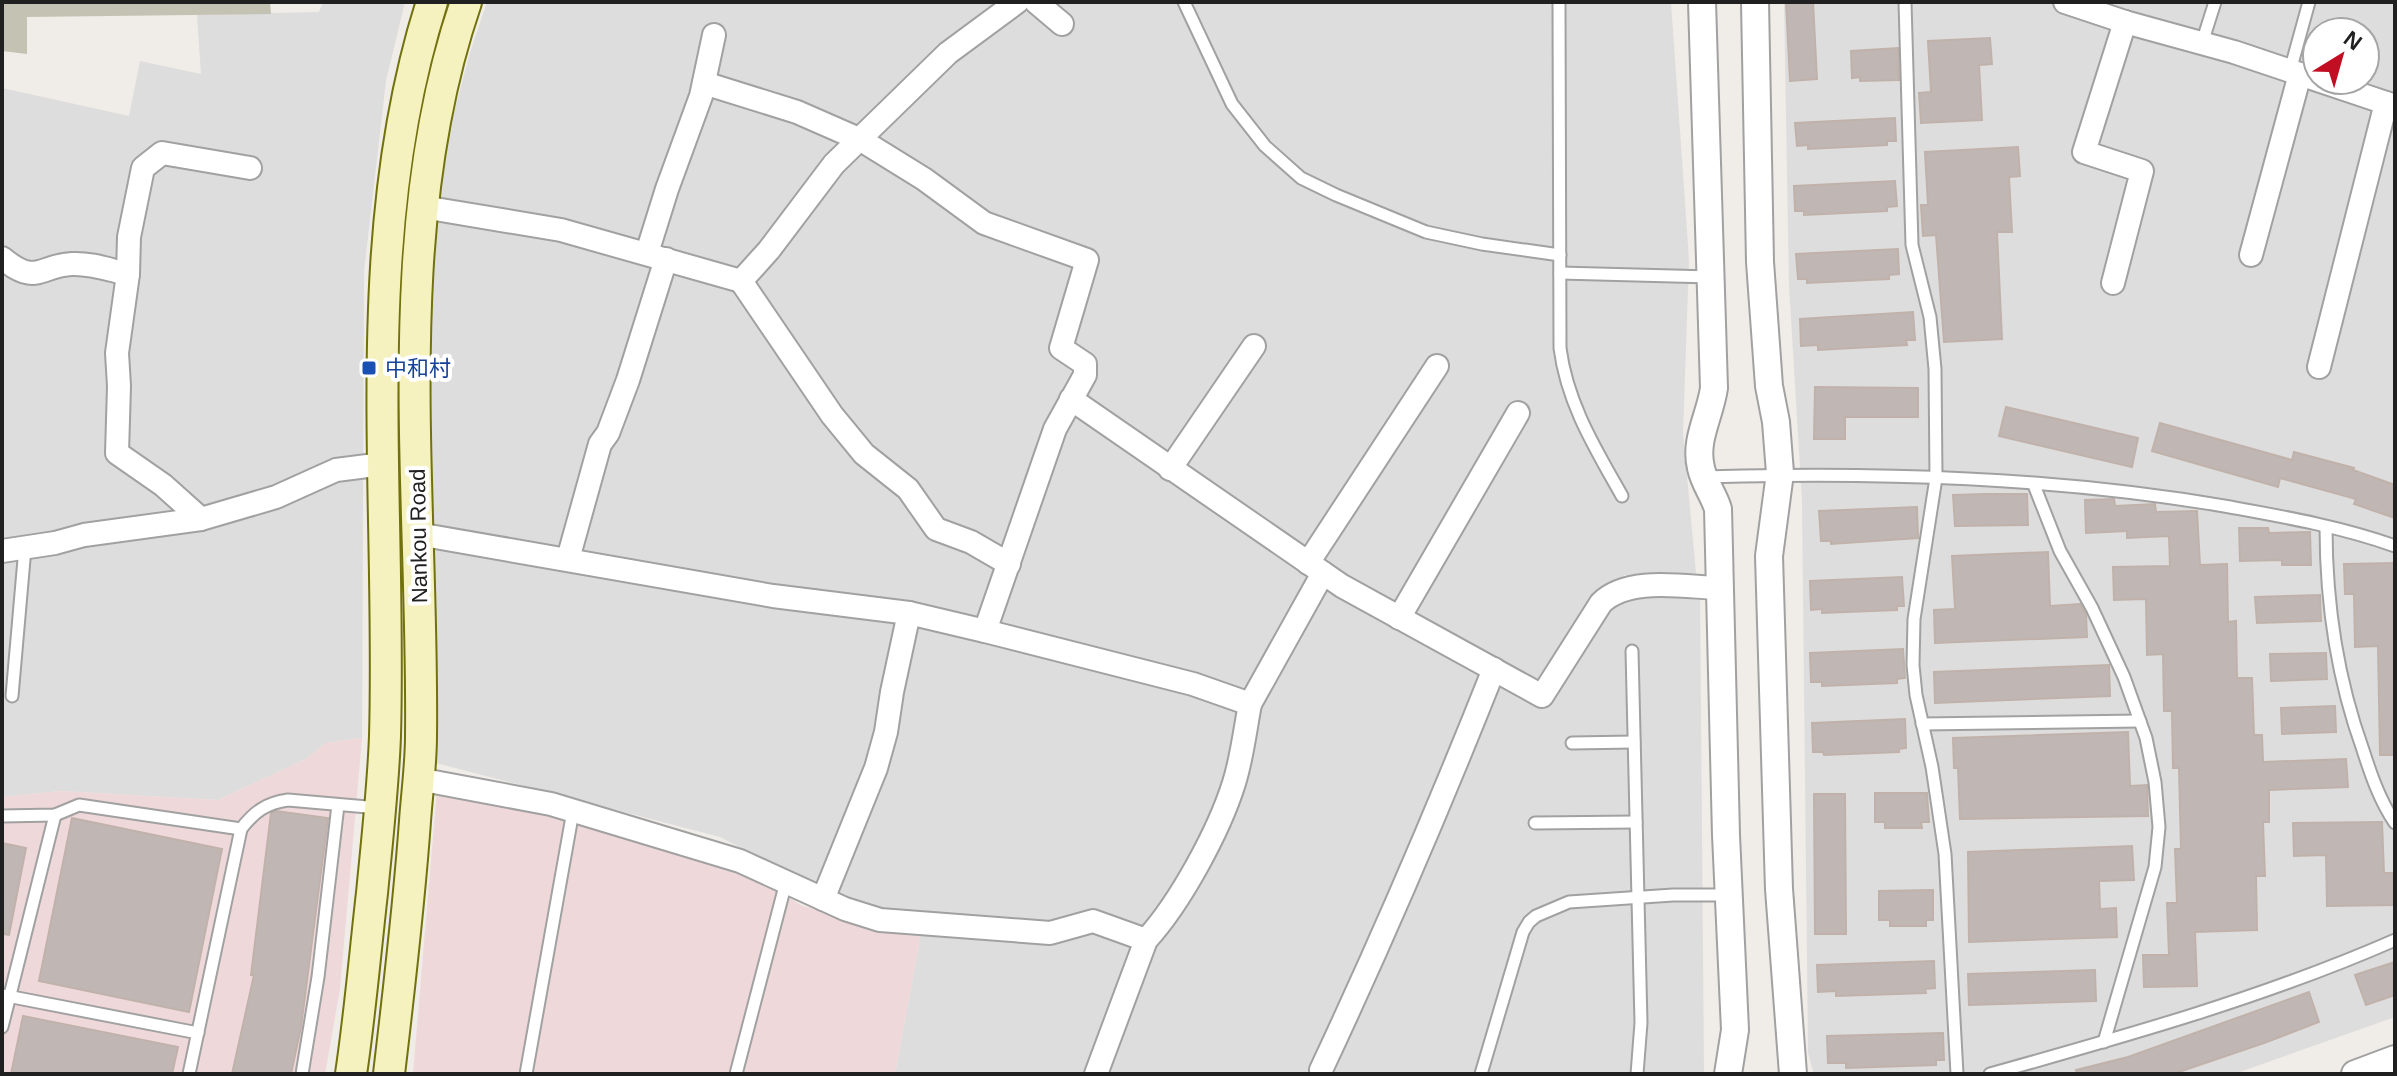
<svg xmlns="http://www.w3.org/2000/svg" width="2397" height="1076" viewBox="0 0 2397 1076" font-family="Arial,'Noto Sans SC',sans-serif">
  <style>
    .residential { fill: #dedddd; fill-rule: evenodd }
    .commercial { fill: #efd8d9 }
    .construction { fill: #c4c2b3 }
    .building { fill: #c0b7b4; stroke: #c0b2aa; stroke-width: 2 }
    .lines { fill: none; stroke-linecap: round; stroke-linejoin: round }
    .service-casing { stroke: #a1a1a1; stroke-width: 15 }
    .minor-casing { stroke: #a1a1a1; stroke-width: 26 }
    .tertiary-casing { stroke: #a1a1a1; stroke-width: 30 }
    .secondary-casing { stroke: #71710d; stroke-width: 34 }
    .service { stroke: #fff; stroke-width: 11 }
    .minor { stroke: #fff; stroke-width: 22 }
    .tertiary { stroke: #fff; stroke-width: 26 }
    .secondary { stroke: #f5f2bf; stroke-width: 30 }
    .transit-dot { fill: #1a4fb4; stroke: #fff; stroke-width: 3 }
    .labels { text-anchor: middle; stroke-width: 8; stroke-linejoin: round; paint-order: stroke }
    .transit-label { font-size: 22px; fill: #164399; stroke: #fff; text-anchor: start }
    .street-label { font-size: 22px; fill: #202020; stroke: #fff }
  </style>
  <rect width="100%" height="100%" fill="#f0ece7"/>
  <g class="residential">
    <polygon points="323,2 405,2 386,81 364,271 362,738 326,743 306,759 218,800 61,791 2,797 2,88 129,116 140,61 201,74 197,15 319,12"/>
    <polygon points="487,2 1671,2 1689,260 1683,433 1696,573 1624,575 1618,598 1700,594 1704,1074 1108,1074 1133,1004 1089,1074 895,1074 921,933 857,908 720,837 436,763 430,269 437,177 469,56"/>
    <path d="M1784 2H2395V1017L2234 1074H1814L1808 1053 1802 501 1789 285ZM2317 32H2365V80H2317Z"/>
  </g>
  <g class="commercial">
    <polygon points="362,738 340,989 325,1074 2,1074 2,797 61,791 218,800 306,759 326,743"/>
    <polygon points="437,790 556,811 757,877 802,906 921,933 895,1074 413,1074"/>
  </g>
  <polygon class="construction" points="2,2 270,2 271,14 27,17 27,54 2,51"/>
  <g class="building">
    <polygon points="1786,2 1813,2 1817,79 1790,81"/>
    <polygon points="1990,38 1992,64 1979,65 1982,120 1921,123 1919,93 1931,92 1928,41"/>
    <polygon points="1898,48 1899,80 1860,81 1860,77 1852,78 1851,51"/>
    <polygon points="1895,118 1896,141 1887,141 1887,145 1808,149 1808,145 1797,146 1795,123"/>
    <polygon points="2018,147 2020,176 2009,177 2012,232 1997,232 2002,339 1944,342 1936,235 1923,236 1921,205 1928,205 1925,152"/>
    <polygon points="1895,181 1897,206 1887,207 1887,211 1804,215 1804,211 1795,211 1794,186"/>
    <polygon points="1898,249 1899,274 1889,275 1889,279 1807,283 1807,279 1798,279 1796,254"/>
    <polygon points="1913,312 1915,340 1906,340 1907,345 1818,350 1818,345 1801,346 1800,319"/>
    <polygon points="1815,387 1918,388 1918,417 1845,417 1845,439 1814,439"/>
    <polygon points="2006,407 2138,438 2132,467 1999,436"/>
    <polygon points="2160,423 2292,460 2294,452 2354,468 2353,470 2395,485 2395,518 2354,504 2356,499 2280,478 2278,487 2152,451"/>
    <polygon points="1985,494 2027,494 2028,525 1955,526 1953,495"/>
    <polygon points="2114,499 2115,506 2155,504 2156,512 2197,511 2200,565 2227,564 2228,622 2236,621 2237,678 2252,678 2254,735 2262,735 2263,762 2346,759 2348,787 2269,790 2269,822 2263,822 2265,876 2256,876 2257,930 2195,932 2197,986 2144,987 2143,955 2169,955 2167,903 2177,903 2175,849 2181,849 2179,768 2173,768 2172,711 2164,711 2163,654 2147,655 2146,599 2114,600 2113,567 2170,566 2169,536 2127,538 2127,531 2086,533 2085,500"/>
    <polygon points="1917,507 1918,538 1831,544 1831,541 1821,541 1819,511"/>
    <polygon points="2239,528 2268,528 2269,533 2310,532 2311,565 2282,565 2282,560 2240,561"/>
    <polygon points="2048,552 2050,606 2080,604 2086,614 2087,637 1935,643 1934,610 1955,609 1952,556"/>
    <polygon points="2395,563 2395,755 2380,755 2378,646 2355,647 2354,594 2345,594 2344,564"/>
    <polygon points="1902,577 1904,606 1897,606 1897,610 1822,613 1822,609 1811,610 1810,581"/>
    <polygon points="2320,595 2321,621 2257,623 2255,597"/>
    <polygon points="1903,649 1905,678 1897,679 1897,683 1822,686 1822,682 1811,682 1810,653"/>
    <polygon points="2326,653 2327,679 2271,681 2270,654"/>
    <polygon points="2109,665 2110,696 1935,703 1934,672"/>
    <polygon points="2335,706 2336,732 2282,734 2281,708"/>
    <polygon points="1905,719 1906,748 1899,749 1899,752 1824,755 1823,752 1813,752 1812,723"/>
    <polygon points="2128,732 2130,786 2147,785 2148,816 1960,819 1958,768 1954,768 1953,738"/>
    <polygon points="1875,793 1927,793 1929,822 1921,822 1922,828 1885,828 1885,822 1875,822"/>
    <polygon points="1814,794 1845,794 1846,934 1815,934"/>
    <polygon points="276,811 328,818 301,1027 291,1074 232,1074 254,975 251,975 271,813"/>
    <polygon points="72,818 222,849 189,1012 39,981"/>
    <polygon points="2382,822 2384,873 2395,873 2395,905 2327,906 2326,855 2294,856 2293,823"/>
    <polygon points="2,843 26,848 9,935 2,934"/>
    <polygon points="2132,846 2134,880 2099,881 2100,909 2116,908 2117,937 1969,942 1968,852"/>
    <polygon points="1933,890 1933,920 1926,920 1926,926 1890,926 1890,920 1879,920 1879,891"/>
    <polygon points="1934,961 1935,988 1925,989 1926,993 1836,996 1836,991 1818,992 1817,965"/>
    <polygon points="2395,962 2395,995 2366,1005 2355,975"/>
    <polygon points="2095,970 2096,1001 1969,1005 1968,974"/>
    <polygon points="2309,992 2319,1022 2264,1043 2173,1074 2077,1074 2076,1070 2128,1057"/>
    <polygon points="23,1016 178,1047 172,1074 11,1074"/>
    <polygon points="1943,1033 1944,1060 1936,1060 1936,1065 1846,1068 1846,1063 1828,1063 1827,1036"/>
  </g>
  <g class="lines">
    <defs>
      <g id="service">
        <polyline points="1184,2 1232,104 1265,146 1301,178 1336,195 1426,232 1482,244 1560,255"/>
        <path d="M1559 2 1560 348C1567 403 1595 448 1622 496"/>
        <polyline points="1905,2 1912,245 1930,317 1935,369 1936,478 1914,619 1913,665 1916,695 1932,767 1945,854 1957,1074"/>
        <polyline points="2202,43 2215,2"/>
        <polyline points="2290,71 2309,2"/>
        <polyline points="1560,273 1711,277"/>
        <path d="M1704 477C1879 472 2057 477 2230 507 2285 517 2342 527 2395 546"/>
        <polyline points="2034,485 2060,551 2092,608 2124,677 2146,738 2155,782 2159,827 2155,867 2104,1042"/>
        <path d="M2326 527C2326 604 2337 678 2363 750 2371 775 2380 801 2395 823"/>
        <polyline points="1632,651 1641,1023 1637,1074"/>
        <polyline points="12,696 25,548"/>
        <polyline points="1922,724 2140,721"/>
        <polyline points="1572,743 1634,742"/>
        <polyline points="2,816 55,815 79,805 241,829"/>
        <polyline points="1535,823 1636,822"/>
        <polyline points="2,995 198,1033"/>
        <polyline points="2,1027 55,815"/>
        <path d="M189 1074 241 829C254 812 266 803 288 800L379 808"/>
        <polyline points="302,1074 318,977 338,805"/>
        <polyline points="526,1074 573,811"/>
        <polyline points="736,1074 786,882"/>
        <polyline points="1481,1074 1523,932 1529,922 1536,916 1569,902 1673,895 1729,895"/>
        <path d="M1990 1074C2126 1036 2265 997 2395 940"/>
      </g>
      <g id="minor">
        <polyline points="1036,2 1062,24"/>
        <polyline points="2065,2 2125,22 2234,52 2395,106"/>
        <polyline points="423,207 561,230 741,281"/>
        <polyline points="647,253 667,189 701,96 714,35"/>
        <polyline points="2251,255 2300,74"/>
        <path d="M2 258C37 287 40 265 72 264 91 263 110 270 128 274"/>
        <polyline points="2113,283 2142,171 2084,152 2125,22"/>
        <polyline points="2319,367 2386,103"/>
        <path d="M1071 399 1342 586 1542 696 1601 603C1628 576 1684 587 1720 588"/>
        <polyline points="1170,469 1254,346"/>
        <polyline points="201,519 163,485 117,453 119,386 117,353 128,274 129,237 143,168 162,153 250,168"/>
        <polyline points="418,534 773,596 909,613 985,631 1055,429 1085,375 1085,364 1061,348 1087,260 984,223 924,179 861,140 797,112 704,83"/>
        <polyline points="2,551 55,543 84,535 201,519 276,497 336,470 383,464"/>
        <polyline points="568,559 600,444 608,433 628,380 666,259"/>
        <polyline points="1308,563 1437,366"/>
        <polyline points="1009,564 971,542 936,529 908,489 864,454 832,415 741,281 769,250 834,164 948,53 1017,2"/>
        <polyline points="1399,618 1518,413"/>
        <polyline points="985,631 1193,684 1250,704 1323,573"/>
        <polyline points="418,779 551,804 740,861 845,909 880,920 1050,933 1093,921 1146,940"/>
        <polyline points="823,899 876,768 886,732 892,692 909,613"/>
        <path d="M1321 1070C1383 938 1440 805 1494 669"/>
        <path d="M1096 1074 1146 940C1180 903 1219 831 1234 783 1242 758 1245 730 1250 704"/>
      </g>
      <g id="tertiary">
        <path d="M1702 2 1714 388C1710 416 1694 440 1701 468 1704 483 1714 495 1718 509L1726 835 1735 1030 1728 1074"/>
        <polyline points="1755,2 1760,262 1769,386 1776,422 1780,473 1769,556 1779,889 1793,1074"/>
        <polyline points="2355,1074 2395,1059"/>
      </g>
      <g id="secondary">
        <path d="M351 1074C360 1014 365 954 372 893 377 841 383 789 385 736 392 492 356 240 432 2"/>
        <path d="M389 1074C399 990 409 905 415 821 417 793 421 764 421 736 424 495 386 234 466 2"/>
      </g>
    </defs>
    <use href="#service" class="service-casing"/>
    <use href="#minor" class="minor-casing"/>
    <use href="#tertiary" class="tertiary-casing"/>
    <use href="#secondary" class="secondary-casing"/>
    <use href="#service" class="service"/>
    <use href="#minor" class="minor"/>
    <use href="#tertiary" class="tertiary"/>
    <use href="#secondary" class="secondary"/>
  </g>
  <rect class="transit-dot" x="361" y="360" width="16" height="16" rx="4"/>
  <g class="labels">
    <g class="transit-label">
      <text x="385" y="376">中和村</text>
    </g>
    <g class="street-label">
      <text transform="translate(418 536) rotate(-91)" y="8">Nankou Road</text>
    </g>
  </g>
  <rect width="2397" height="1076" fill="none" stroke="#202020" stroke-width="8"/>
  <g transform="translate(2341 56) rotate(37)"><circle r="38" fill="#ffffff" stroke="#a6a6a6" stroke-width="2"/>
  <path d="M0-6L14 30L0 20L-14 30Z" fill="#c10e22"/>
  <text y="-12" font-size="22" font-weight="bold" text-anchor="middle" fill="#202020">N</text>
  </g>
</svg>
